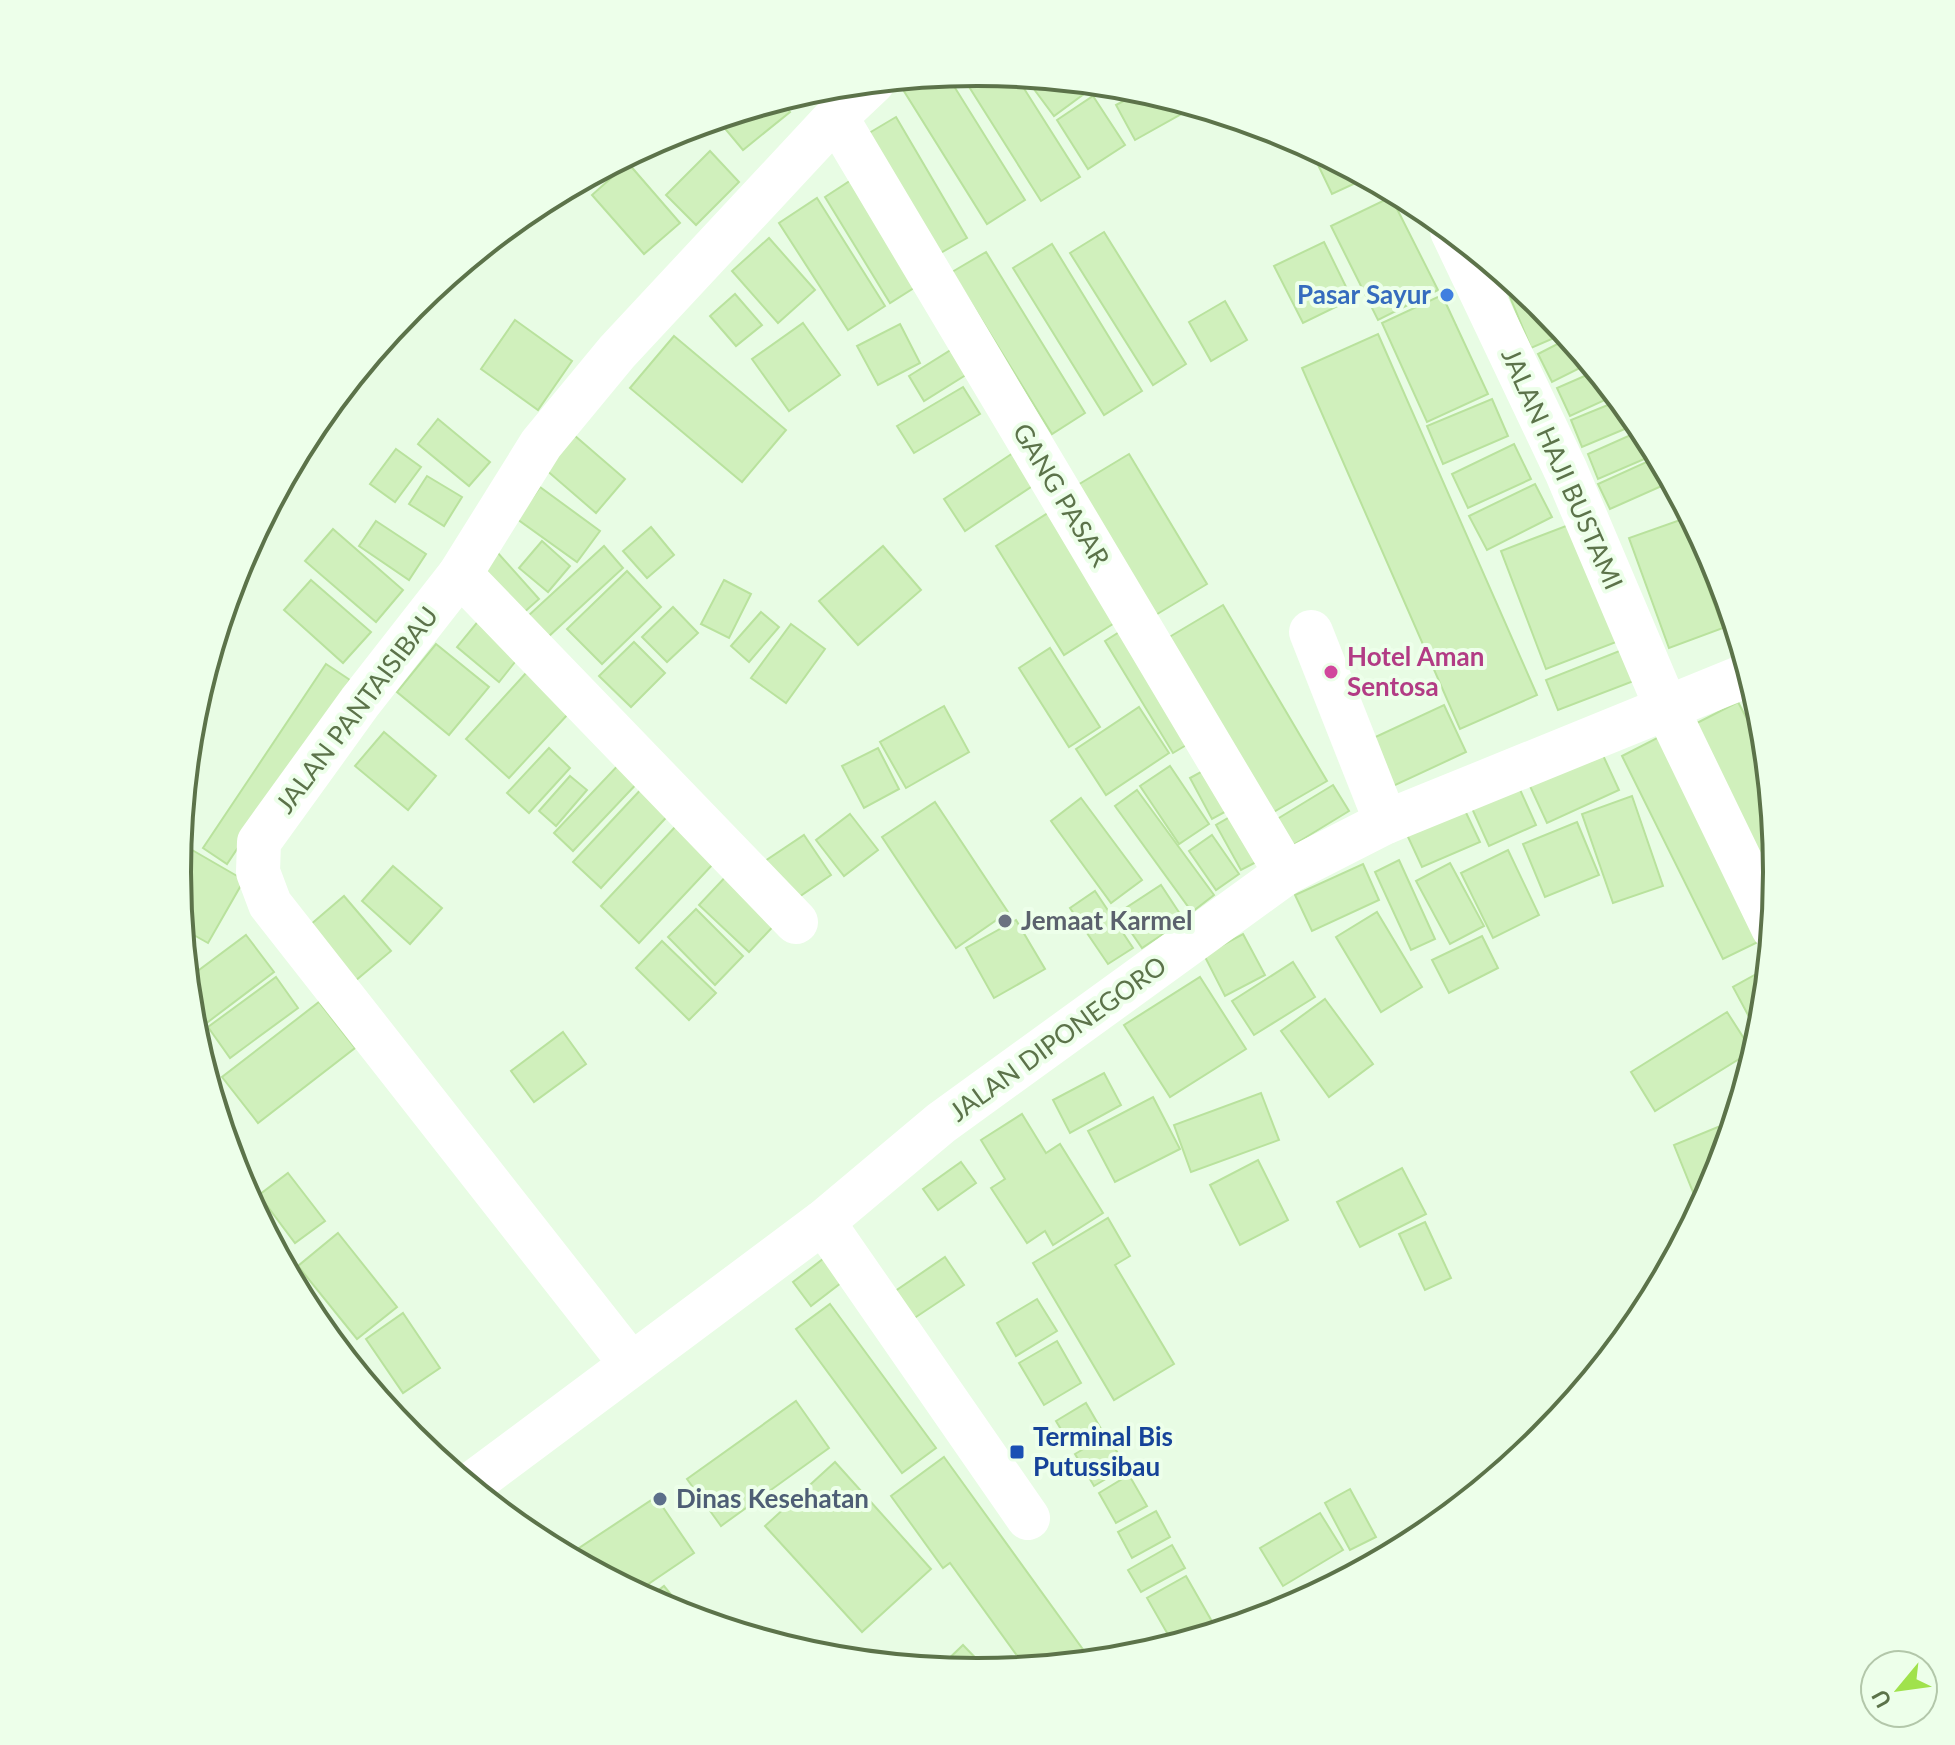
<svg xmlns="http://www.w3.org/2000/svg" width="1955" height="1745" viewBox="0 0 1955 1745" font-family="Lato,sans-serif">
  <style>
    .building { fill: #d0f0bc; stroke: #b9e29d; stroke-width: 2 }
    .lines { fill: none; stroke-linecap: round; stroke-linejoin: round }
    .minor { stroke: #fff; stroke-width: 44 }
    .shop-dot { fill: #3f7fe0; stroke: #edffea; stroke-width: 3 }
    .hotel-dot { fill: #d1479c; stroke: #edffea; stroke-width: 3 }
    .worship-dot { fill: #6b7280; stroke: #edffea; stroke-width: 3 }
    .transit-dot { fill: #1a4fb4; stroke: #edffea; stroke-width: 3 }
    .service-dot { fill: #5c6f8a; stroke: #edffea; stroke-width: 3 }
    .labels { text-anchor: middle; stroke-width: 8; stroke-linejoin: round; paint-order: stroke }
    .shop-label { font-size: 26px; font-weight: bold; fill: #366cbe; stroke: #edffea; text-anchor: end }
    .street-label { font-size: 26px; fill: #5c734a; stroke: #edffea }
    .hotel-label { font-size: 26px; font-weight: bold; fill: #b23c85; stroke: #edffea; text-anchor: start }
    .worship-label { font-size: 26px; font-weight: bold; fill: #5b616d; stroke: #edffea; text-anchor: start }
    .transit-label { font-size: 26px; font-weight: bold; fill: #164399; stroke: #edffea; text-anchor: start }
    .service-label { font-size: 26px; font-weight: bold; fill: #4e5e75; stroke: #edffea; text-anchor: start }
    .rim { fill: none; stroke: #5c734a; stroke-width: 4 }
  </style>
  <rect width="100%" height="100%" fill="#e8fce4"/>
  <g class="building">
    <polygon points="978,72 1016,76 1080,177 1041,201 961,74"/>
    <polygon points="947,75 1025,200 987,224 897,80"/>
    <polygon points="1025,77 1082,82 1088,91 1054,116"/>
    <polygon points="1109,85 1128,87 1116,96"/>
    <polygon points="1144,90 1176,100 1183,113 1135,140 1116,105"/>
    <polygon points="1093,96 1125,145 1088,169 1057,120"/>
    <polygon points="781,100 790,112 743,150 717,119"/>
    <polygon points="896,117 967,238 930,259 859,139"/>
    <polygon points="1309,146 1356,171 1360,181 1332,194"/>
    <polygon points="710,151 739,182 696,225 666,195"/>
    <polygon points="628,163 680,223 644,254 592,195"/>
    <polygon points="859,175 925,281 890,303 825,197"/>
    <polygon points="1391,197 1438,290 1378,320 1331,226"/>
    <polygon points="817,198 885,306 848,330 779,223"/>
    <polygon points="1104,232 1186,364 1153,385 1070,253"/>
    <polygon points="769,238 815,290 778,323 732,271"/>
    <polygon points="1324,242 1352,299 1303,323 1274,266"/>
    <polygon points="1052,244 1142,391 1104,415 1013,268"/>
    <polygon points="986,252 1085,413 1052,434 952,272"/>
    <polygon points="1525,291 1544,307 1555,321 1561,335 1531,348 1510,297"/>
    <polygon points="735,294 762,325 736,346 710,316"/>
    <polygon points="1442,295 1488,394 1427,422 1382,323"/>
    <polygon points="1225,301 1247,340 1211,361 1189,322"/>
    <polygon points="515,320 572,361 538,410 481,369"/>
    <polygon points="803,323 840,375 789,411 752,359"/>
    <polygon points="900,324 920,363 878,385 857,346"/>
    <polygon points="1378,334 1537,695 1460,729 1302,368"/>
    <polygon points="674,336 786,430 742,482 630,388"/>
    <polygon points="1569,338 1590,363 1552,382 1538,354"/>
    <polygon points="954,348 969,373 924,401 909,376"/>
    <polygon points="1596,371 1616,395 1570,416 1557,388"/>
    <polygon points="963,387 980,414 914,453 897,426"/>
    <polygon points="1492,399 1508,436 1443,464 1427,426"/>
    <polygon points="1620,400 1639,423 1582,447 1571,420"/>
    <polygon points="438,419 490,462 469,486 418,444"/>
    <polygon points="1644,429 1656,454 1598,479 1588,454"/>
    <polygon points="574,435 625,479 596,513 545,469"/>
    <polygon points="1514,444 1531,479 1468,508 1452,474"/>
    <polygon points="396,449 421,467 395,502 370,484"/>
    <polygon points="1019,449 1040,481 965,531 944,499"/>
    <polygon points="1129,454 1207,584 1154,616 1076,486"/>
    <polygon points="1653,459 1664,485 1610,509 1598,484"/>
    <polygon points="427,476 462,497 444,526 409,504"/>
    <polygon points="1535,484 1552,517 1487,550 1469,516"/>
    <polygon points="540,487 600,531 577,562 517,519"/>
    <polygon points="1676,490 1717,567 1726,596 1716,599"/>
    <polygon points="1048,513 1116,622 1064,655 996,546"/>
    <polygon points="1683,519 1723,628 1669,648 1629,538"/>
    <polygon points="376,521 426,554 409,580 359,546"/>
    <polygon points="1579,521 1624,639 1546,669 1501,551"/>
    <polygon points="651,527 674,555 647,578 623,551"/>
    <polygon points="333,529 403,590 376,622 305,561"/>
    <polygon points="542,541 570,566 548,592 519,568"/>
    <polygon points="488,542 539,599 512,623 461,566"/>
    <polygon points="604,546 623,568 548,637 528,616"/>
    <polygon points="883,546 921,590 858,645 819,601"/>
    <polygon points="627,571 661,607 602,664 567,629"/>
    <polygon points="311,580 371,632 343,663 284,610"/>
    <polygon points="724,580 751,594 729,638 701,624"/>
    <polygon points="1223,605 1327,781 1265,817 1161,642"/>
    <polygon points="673,607 698,633 667,662 642,637"/>
    <polygon points="489,608 531,642 499,682 457,647"/>
    <polygon points="761,612 779,627 749,662 731,646"/>
    <polygon points="791,624 825,649 786,703 751,678"/>
    <polygon points="1129,626 1198,738 1173,753 1105,641"/>
    <polygon points="634,642 665,673 631,707 599,676"/>
    <polygon points="436,644 489,687 449,735 397,692"/>
    <polygon points="1050,648 1100,727 1069,747 1019,668"/>
    <polygon points="1627,648 1639,679 1558,710 1546,680"/>
    <polygon points="326,664 350,680 227,864 203,848"/>
    <polygon points="526,673 569,713 509,778 466,739"/>
    <polygon points="1756,694 1763,717 1764,726 1750,696"/>
    <polygon points="1738,702 1767,757 1776,850 1759,858 1691,726"/>
    <polygon points="1444,705 1466,752 1391,787 1369,740"/>
    <polygon points="944,706 969,752 906,788 880,742"/>
    <polygon points="1139,707 1169,753 1106,795 1076,749"/>
    <polygon points="384,732 436,776 408,810 355,766"/>
    <polygon points="1661,736 1762,940 1723,959 1622,756"/>
    <polygon points="549,748 570,768 529,813 507,793"/>
    <polygon points="878,748 899,789 864,808 842,766"/>
    <polygon points="1601,751 1619,790 1547,823 1529,784"/>
    <polygon points="624,759 643,777 573,851 554,833"/>
    <polygon points="1170,766 1209,824 1179,844 1140,786"/>
    <polygon points="1210,767 1232,808 1212,819 1190,778"/>
    <polygon points="570,776 587,790 556,826 539,811"/>
    <polygon points="1517,783 1536,825 1489,846 1470,804"/>
    <polygon points="646,784 674,809 601,888 573,862"/>
    <polygon points="1333,785 1349,811 1290,847 1274,821"/>
    <polygon points="1137,790 1214,895 1192,912 1115,806"/>
    <polygon points="1632,796 1663,886 1613,903 1582,814"/>
    <polygon points="1081,798 1142,880 1111,903 1051,821"/>
    <polygon points="1459,798 1480,842 1422,867 1402,824"/>
    <polygon points="935,802 1008,912 956,948 882,837"/>
    <polygon points="691,810 729,847 639,943 601,906"/>
    <polygon points="1237,813 1262,859 1241,870 1216,825"/>
    <polygon points="850,814 878,850 844,876 816,840"/>
    <polygon points="1577,822 1599,875 1545,897 1523,844"/>
    <polygon points="804,835 831,875 793,901 765,861"/>
    <polygon points="1212,835 1239,874 1216,890 1189,851"/>
    <polygon points="180,843 244,880 208,943 183,929 177,872"/>
    <polygon points="1508,850 1539,915 1493,938 1461,873"/>
    <polygon points="1399,860 1435,939 1411,950 1375,872"/>
    <polygon points="1450,863 1484,926 1450,944 1416,881"/>
    <polygon points="1363,864 1379,900 1312,931 1295,895"/>
    <polygon points="393,866 442,908 410,944 362,901"/>
    <polygon points="1778,869 1778,873 1776,888 1768,874"/>
    <polygon points="731,871 781,918 749,952 699,905"/>
    <polygon points="1161,885 1184,920 1142,948 1118,913"/>
    <polygon points="1095,891 1133,948 1108,964 1070,908"/>
    <polygon points="344,896 391,951 349,986 303,931"/>
    <polygon points="696,909 743,956 715,985 668,937"/>
    <polygon points="1377,912 1422,987 1381,1012 1336,937"/>
    <polygon points="1016,920 1045,969 994,998 966,948"/>
    <polygon points="1243,934 1265,975 1225,996 1204,955"/>
    <polygon points="246,935 274,972 200,1028 191,1017 187,979"/>
    <polygon points="1482,936 1498,968 1449,993 1432,960"/>
    <polygon points="662,941 716,993 689,1020 636,968"/>
    <polygon points="184,943 195,950 186,964"/>
    <polygon points="1293,962 1315,997 1254,1035 1232,1001"/>
    <polygon points="1769,967 1763,1020 1754,1026 1733,987"/>
    <polygon points="276,977 298,1008 230,1058 208,1027"/>
    <polygon points="1200,977 1246,1049 1170,1097 1124,1025"/>
    <polygon points="1325,999 1373,1064 1329,1097 1281,1031"/>
    <polygon points="319,1002 355,1048 258,1123 222,1077"/>
    <polygon points="1727,1012 1752,1051 1655,1111 1631,1072"/>
    <polygon points="563,1032 586,1064 534,1102 511,1071"/>
    <polygon points="1104,1073 1121,1105 1070,1133 1053,1100"/>
    <polygon points="1261,1093 1279,1140 1191,1172 1174,1125"/>
    <polygon points="1153,1097 1180,1149 1115,1182 1088,1131"/>
    <polygon points="1022,1114 1046,1153 1060,1144 1103,1213 1053,1245 1045,1231 1027,1243 991,1188 1005,1179 981,1140"/>
    <polygon points="1735,1120 1717,1179 1711,1191 1695,1197 1674,1145"/>
    <polygon points="1258,1160 1288,1220 1240,1245 1210,1185"/>
    <polygon points="961,1162 976,1183 938,1210 923,1189"/>
    <polygon points="1402,1168 1426,1214 1360,1247 1337,1202"/>
    <polygon points="288,1173 325,1221 295,1243 259,1195"/>
    <polygon points="1108,1218 1130,1256 1115,1265 1174,1364 1114,1400 1033,1263"/>
    <polygon points="1425,1222 1451,1278 1425,1290 1399,1234"/>
    <polygon points="338,1233 397,1307 357,1339 298,1266"/>
    <polygon points="832,1252 850,1276 811,1306 793,1282"/>
    <polygon points="945,1257 964,1285 904,1325 885,1298"/>
    <polygon points="298,1289 320,1312 313,1318 297,1290"/>
    <polygon points="1037,1299 1057,1331 1016,1356 997,1323"/>
    <polygon points="830,1304 936,1448 902,1473 796,1329"/>
    <polygon points="403,1313 440,1368 403,1393 366,1339"/>
    <polygon points="1057,1341 1081,1383 1044,1405 1019,1363"/>
    <polygon points="796,1401 829,1448 721,1526 687,1479"/>
    <polygon points="1086,1403 1101,1429 1071,1446 1056,1421"/>
    <polygon points="1107,1435 1126,1467 1094,1486 1075,1454"/>
    <polygon points="944,1457 1092,1662 1026,1668 950,1563 943,1568 891,1496"/>
    <polygon points="835,1462 931,1569 862,1632 765,1526"/>
    <polygon points="1129,1475 1147,1506 1116,1523 1099,1493"/>
    <polygon points="1350,1489 1376,1537 1350,1550 1325,1503"/>
    <polygon points="656,1497 694,1553 635,1593 567,1556"/>
    <polygon points="1156,1511 1170,1537 1132,1558 1118,1532"/>
    <polygon points="1320,1513 1343,1550 1283,1586 1260,1548"/>
    <polygon points="1172,1545 1185,1568 1141,1592 1128,1570"/>
    <polygon points="1186,1576 1218,1632 1174,1645 1147,1598"/>
    <polygon points="664,1586 689,1617 671,1612 647,1599"/>
    <polygon points="963,1645 989,1672 977,1673 938,1669"/>
  </g>
  <g class="lines">
    <g class="minor">
      <polyline points="836,117 1286,873"/>
      <polyline points="1452,231 1566,471 1667,709 1773,928"/>
      <polyline points="460,574 796,922"/>
      <polyline points="1311,632 1386,822"/>
      <polyline points="823,1222 1028,1518"/>
      <polyline points="631,1364 270,904 258,872 259,842 360,702 460,574 541,444 617,352 836,117 873,82"/>
      <polyline points="469,1486 823,1222 941,1123 1286,873 1386,822 1750,674"/>
    </g>
  </g>
  <circle class="shop-dot" cx="1447" cy="295" r="8"/>
  <circle class="hotel-dot" cx="1331" cy="672" r="8"/>
  <circle class="worship-dot" cx="1005" cy="921" r="8"/>
  <rect class="transit-dot" x="1009" y="1444" width="16" height="16" rx="4"/>
  <circle class="service-dot" cx="660" cy="1499" r="8"/>
  <g class="labels">
    <g class="shop-label">
      <text x="1431" y="304">Pasar Sayur</text>
    </g>
    <g class="street-label">
      <text transform="translate(1562 469) rotate(66)" y="9">JALAN HAJI BUSTAMI</text>
      <text transform="translate(1061 495) rotate(59)" y="9">GANG PASAR</text>
      <text transform="translate(357 710) rotate(-53)" y="9">JALAN PANTAISIBAU</text>
      <text transform="translate(1058 1039) rotate(-36)" y="9">JALAN DIPONEGORO</text>
    </g>
    <g class="hotel-label">
      <text x="1347" y="666">Hotel Aman<tspan x="1347" dy="30">Sentosa</tspan></text>
    </g>
    <g class="worship-label">
      <text x="1021" y="930">Jemaat Karmel</text>
    </g>
    <g class="transit-label">
      <text x="1033" y="1446">Terminal Bis<tspan x="1033" dy="30">Putussibau</tspan></text>
    </g>
    <g class="service-label">
      <text x="676" y="1508">Dinas Kesehatan</text>
    </g>
  </g>
  <path d="M0 0H1955V1745H0ZM191 872a786 786 0 1 1 1572 0a786 786 0 1 1-1572 0Z" fill="#edffea" fill-rule="evenodd"/>
  <path class="rim" d="M191 872a786 786 0 1 1 1572 0a786 786 0 1 1-1572 0Z"/>
  <g transform="translate(1899 1689) rotate(241)"><circle r="38" fill="#edffea" stroke="#b3c7aa" stroke-width="2"/>
  <path d="M0-6L14 30L0 20L-14 30Z" fill="#a0e24c"/>
  <text y="-12" font-size="22" font-weight="bold" text-anchor="middle" fill="#5c734a">U</text>
  </g>
</svg>
